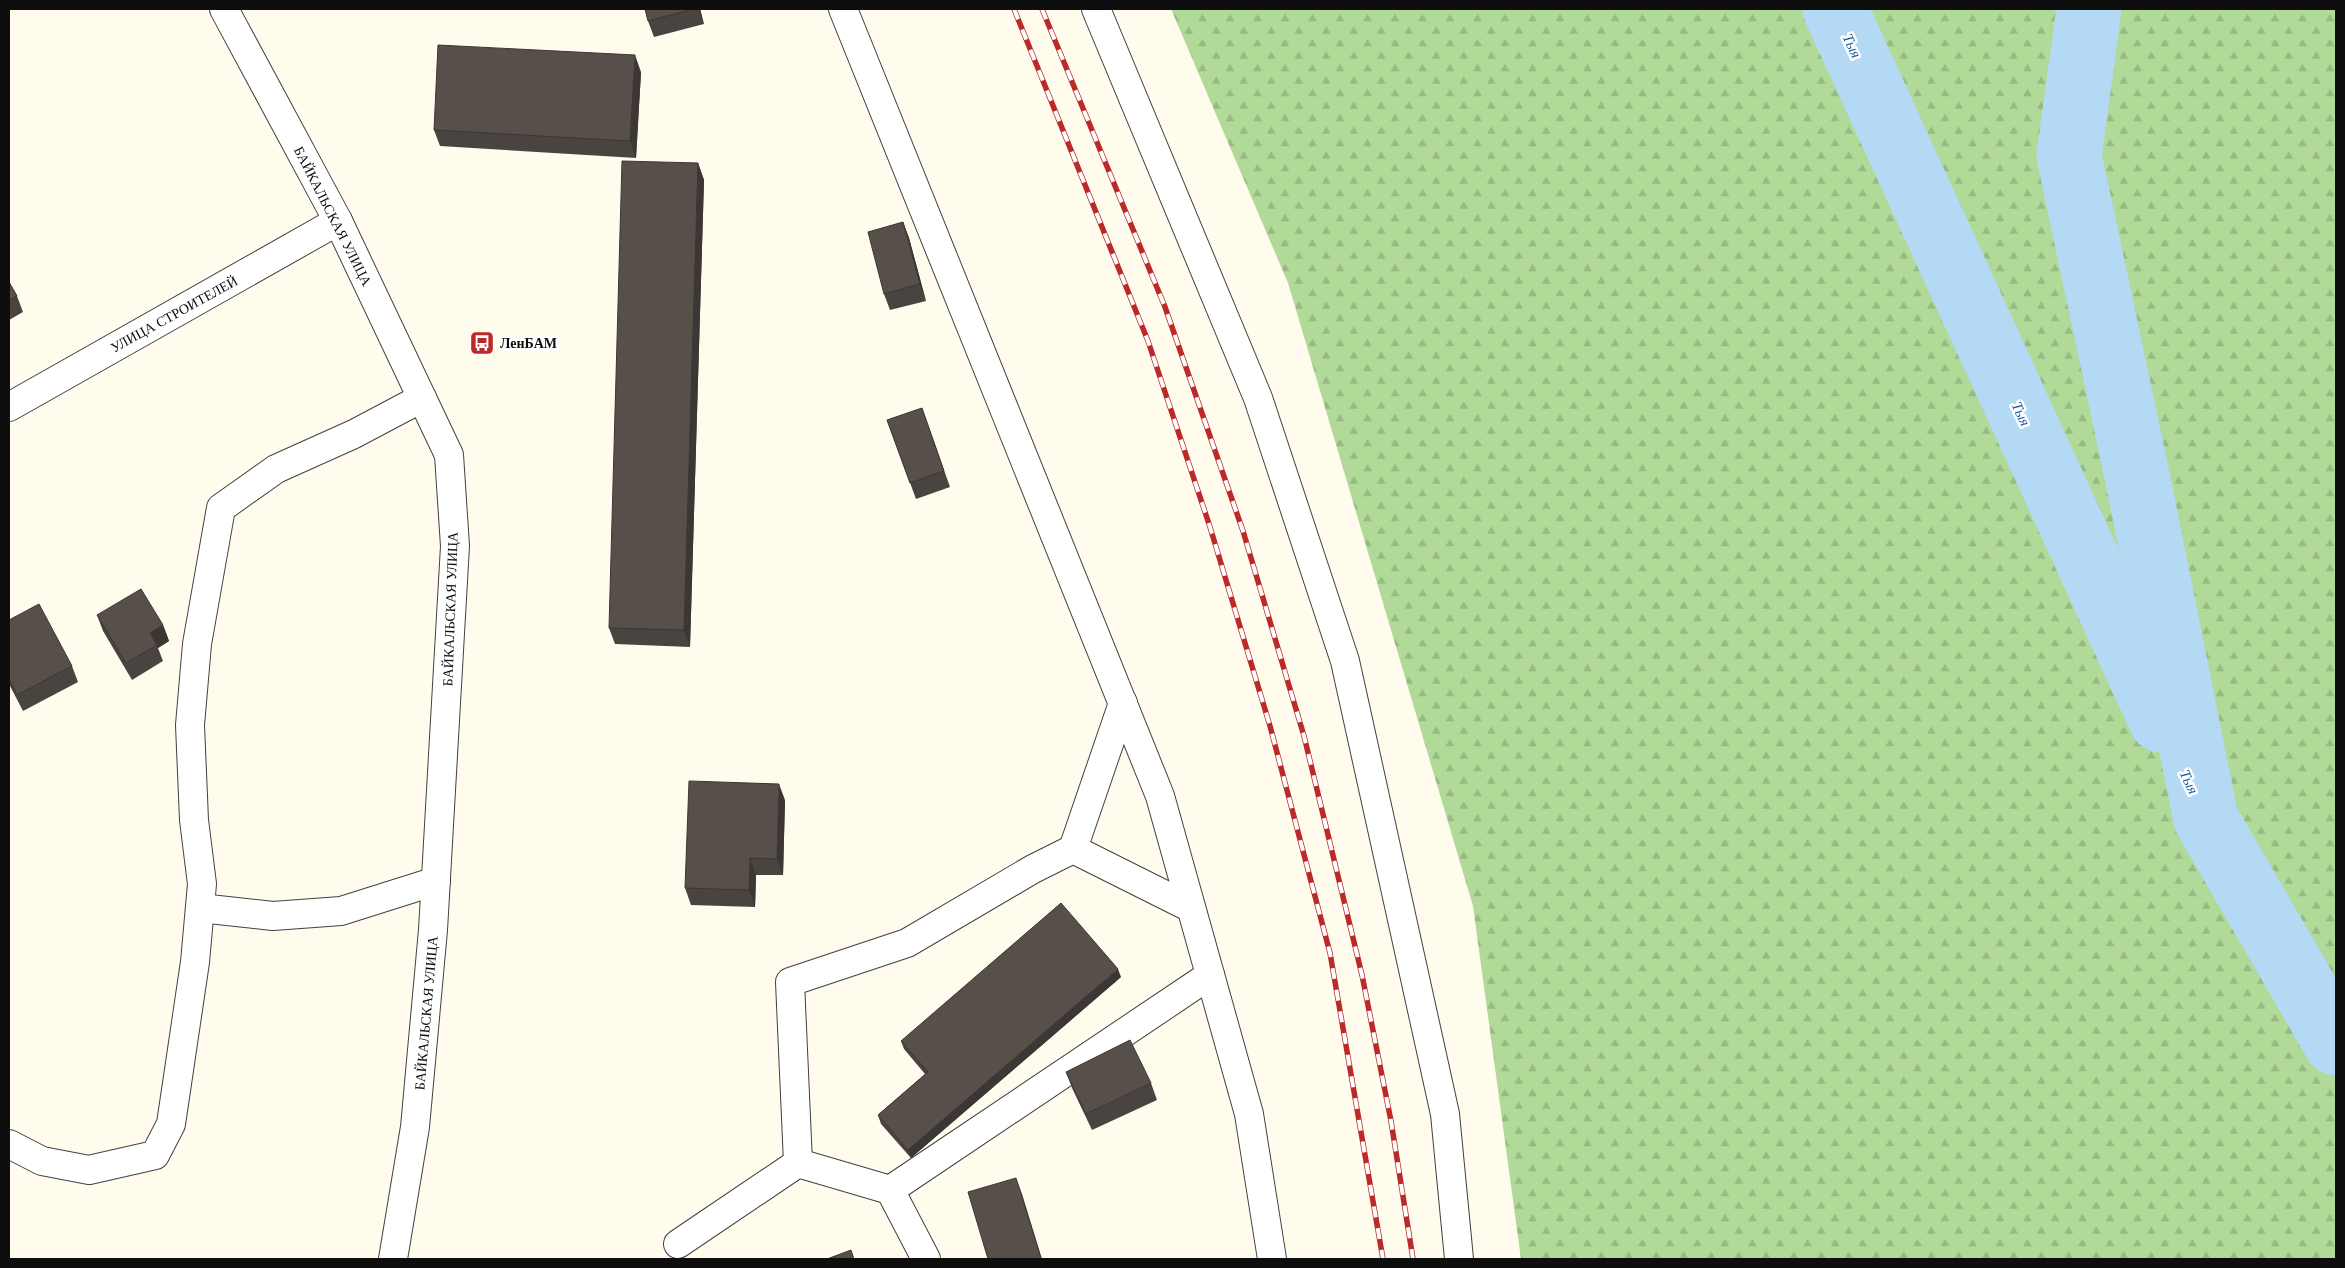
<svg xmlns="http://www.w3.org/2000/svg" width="2345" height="1268" viewBox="0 0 2345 1268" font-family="Georgia,serif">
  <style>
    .forest { fill: url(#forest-firs) }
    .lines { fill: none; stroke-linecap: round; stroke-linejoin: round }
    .river { stroke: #b4d9f5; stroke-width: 65 }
    .minor-casing { stroke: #414141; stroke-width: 30 }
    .minor { stroke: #fff; stroke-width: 28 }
    .rail-casing { stroke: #bb2a28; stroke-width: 5.5 }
    .rail { stroke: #fff; stroke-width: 4; stroke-dasharray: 11; stroke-linecap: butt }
    .wall { fill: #4a4440 }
    .shaded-wall { fill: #3c3734 }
    .building { fill: #564f4a; stroke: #3c3734 }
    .labels { text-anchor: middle; stroke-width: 5; stroke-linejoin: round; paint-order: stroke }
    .street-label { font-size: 14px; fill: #0e0e0e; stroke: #fff }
    .poi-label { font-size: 14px; font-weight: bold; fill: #0e0e0e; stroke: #fff; text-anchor: start }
    .water-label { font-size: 15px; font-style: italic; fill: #195b9d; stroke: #fff }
  </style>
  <defs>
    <pattern id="forest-firs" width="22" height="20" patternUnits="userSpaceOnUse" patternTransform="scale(1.25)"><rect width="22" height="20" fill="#b1d998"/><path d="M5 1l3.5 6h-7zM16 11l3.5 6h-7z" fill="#97b982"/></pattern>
  </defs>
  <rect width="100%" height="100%" fill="#fffcee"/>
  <polygon class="forest" points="1171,9 2336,9 2336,1259 1521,1259 1473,906 1288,283"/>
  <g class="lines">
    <g class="river">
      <polyline points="1835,9 2161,720"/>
      <polyline points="2089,9 2069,156 2138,480 2206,819 2336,1043"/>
    </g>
    <defs>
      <g id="minor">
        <polyline points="224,9 338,221 449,455 455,546 433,930 415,1127 393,1259"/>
        <polyline points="843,9 1160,796 1249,1114 1272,1259"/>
        <polyline points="1096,9 1258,398 1345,661 1445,1114 1459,1259"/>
        <polyline points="9,407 338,221"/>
        <polyline points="1073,849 1191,908"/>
        <polyline points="200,908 273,916 341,911 436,881"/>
        <polyline points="9,1144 42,1161 89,1170 155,1155 171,1124 195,962 202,884 194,820 190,725 197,644 221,508 276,469 354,434 422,398"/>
        <polyline points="798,1163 790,982 907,943 1033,869 1073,849 1123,703"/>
        <polyline points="890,1190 926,1259"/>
        <polyline points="678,1244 798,1163 890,1190 1210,975"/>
      </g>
    </defs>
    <use href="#minor" class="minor-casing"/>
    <use href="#minor" class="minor"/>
    <defs>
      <g id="rail">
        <polyline points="1014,9 1148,341 1210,527 1270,726 1330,953 1383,1259"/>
        <polyline points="1042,9 1165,307 1243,531 1304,736 1362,975 1391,1121 1413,1259"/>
      </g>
    </defs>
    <use href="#rail" class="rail-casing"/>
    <use href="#rail" class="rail"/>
  </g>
  <g class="wall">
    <polygon points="645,9 700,9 704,24 654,37 648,21"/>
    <polygon points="641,72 636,158 440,146 434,130"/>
    <polygon points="698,163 704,180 690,647 615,644 609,628"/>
    <polygon points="903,222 909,238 926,301 890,310 884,294"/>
    <polygon points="9,282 17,296 23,312 9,320"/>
    <polygon points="922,408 950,487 916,499 887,420"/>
    <polygon points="97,615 163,625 169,641 158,648 163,661 132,680 103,631"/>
    <polygon points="9,620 72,666 78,682 23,711 9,684"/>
    <polygon points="785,800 783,875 756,875 755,907 691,905 685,888"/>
    <polygon points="1121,977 911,1158 881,1124 878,1115 925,1074 904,1049 901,1041"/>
    <polygon points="1066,1072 1151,1083 1157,1100 1092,1130 1072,1088"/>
  </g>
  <g class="shaded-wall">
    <polygon points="698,9 700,9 704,24"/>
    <polygon points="635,55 641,72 636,158 630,141"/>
    <polygon points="698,163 704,180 690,647 684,630"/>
    <polygon points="903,222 909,238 926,301 920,284"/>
    <polygon points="163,625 169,641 158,648 150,633"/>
    <polygon points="779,784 785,800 783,875 777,859"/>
    <polygon points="750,858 756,875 755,907 749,890"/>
    <polygon points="1118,969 1121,977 911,1158 908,1150"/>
    <polygon points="1016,1178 1022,1194 1042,1259 1041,1259"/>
  </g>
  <g class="building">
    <polygon points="645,9 693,9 648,21"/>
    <polygon points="438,45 635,55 630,141 434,130"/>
    <polygon points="622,161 698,163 684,630 609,628"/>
    <polygon points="903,222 920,284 884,294 868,232"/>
    <polygon points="9,282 17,296 9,300"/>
    <polygon points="922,408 944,471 910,483 887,420"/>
    <polygon points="141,589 163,625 150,633 157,645 126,663 97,615"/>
    <polygon points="39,604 72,666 17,695 9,679 9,620"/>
    <polygon points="689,781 779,784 777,859 750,858 749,890 685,888"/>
    <polygon points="1061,903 1118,969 908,1150 878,1115 928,1072 901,1041"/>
    <polygon points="1130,1040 1151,1083 1086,1114 1066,1072"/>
    <polygon points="1016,1178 1041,1259 988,1259 968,1192"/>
    <polygon points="851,1250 854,1259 827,1259"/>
  </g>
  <defs>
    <symbol id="bus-square" viewBox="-11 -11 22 22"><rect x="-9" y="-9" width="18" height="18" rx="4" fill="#bb2a28" stroke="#fff"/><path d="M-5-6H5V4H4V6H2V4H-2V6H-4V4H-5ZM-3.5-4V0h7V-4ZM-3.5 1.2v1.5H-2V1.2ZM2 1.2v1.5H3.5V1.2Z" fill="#fff"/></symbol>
  </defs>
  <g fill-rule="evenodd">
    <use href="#bus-square" x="468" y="329" width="28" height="28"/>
  </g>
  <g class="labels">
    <g class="street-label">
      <text transform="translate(333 216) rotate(63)" y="5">БАЙКАЛЬСКАЯ УЛИЦА</text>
      <text transform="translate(174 314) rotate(-29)" y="5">УЛИЦА СТРОИТЕЛЕЙ</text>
      <text transform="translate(450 609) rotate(-88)" y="5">БАЙКАЛЬСКАЯ УЛИЦА</text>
      <text transform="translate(426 1013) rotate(-85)" y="5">БАЙКАЛЬСКАЯ УЛИЦА</text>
    </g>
    <g class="poi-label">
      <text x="500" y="348">ЛенБАМ</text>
    </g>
    <g class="water-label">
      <text transform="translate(1852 46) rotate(65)" y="5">Тыя</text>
      <text transform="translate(2021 414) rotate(65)" y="5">Тыя</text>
      <text transform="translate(2189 782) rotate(65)" y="5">Тыя</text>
    </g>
  </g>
  <rect width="2345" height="1268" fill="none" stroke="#0e0e0e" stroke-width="20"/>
</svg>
